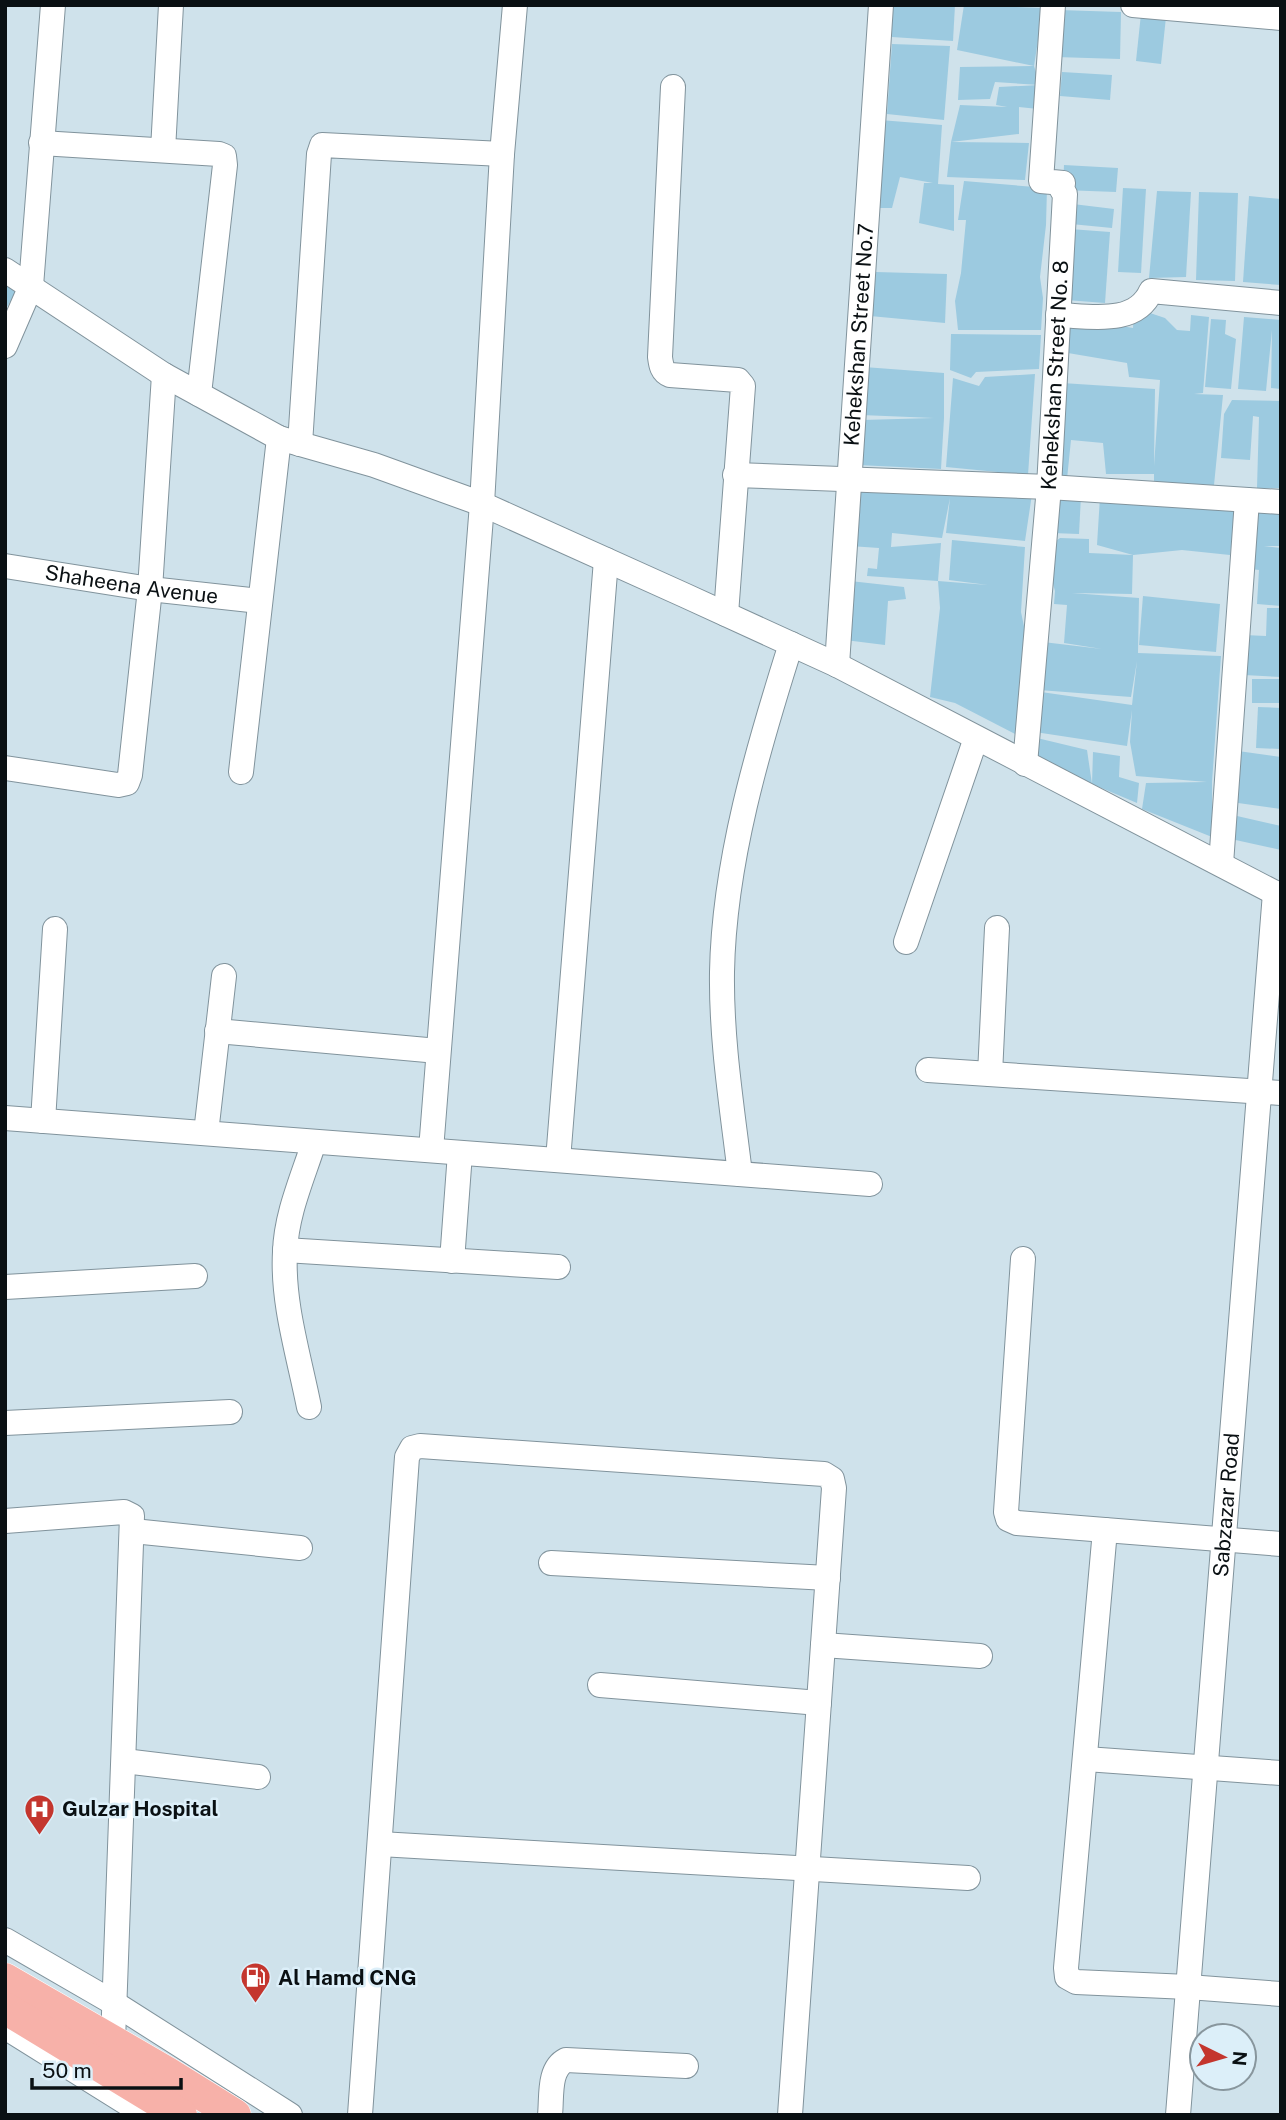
<svg xmlns="http://www.w3.org/2000/svg" width="1286" height="2120" viewBox="0 0 1286 2120" font-family="'Public Sans',sans-serif">
  <style>
    .building { fill: #9ccae0 }
    .lines { fill: none; stroke-linecap: round; stroke-linejoin: round }
    .minor-casing { stroke: #81939c; stroke-width: 26 }
    .major-casing { stroke: #fff; stroke-width: 33 }
    .minor { stroke: #fff; stroke-width: 24 }
    .major { stroke: #f7b1a9; stroke-width: 32 }
    .labels { text-anchor: middle; stroke-width: 5; stroke-linejoin: round; paint-order: stroke }
    .street-label { font-size: 21px; fill: #0a1013; stroke: #dceff9 }
    .poi-label { font-size: 21px; font-weight: bold; fill: #0a1013; stroke: #dceff9; text-anchor: start }
  </style>
  <rect width="100%" height="100%" fill="#cfe2eb"/>
  <g class="building">
    <polygon points="892,5 955,5 953,41 892,37"/>
    <polygon points="964,5 1043,8 1034,66 1040,85 995,82 990,99 958,100 960,67 1034,66 957,50"/>
    <polygon points="1059,10 1121,12 1120,59 1056,57"/>
    <polygon points="1141,14 1166,17 1161,64 1136,61"/>
    <polygon points="892,44 950,46 944,120 887,114"/>
    <polygon points="1062,72 1112,75 1110,100 1060,96"/>
    <polygon points="1040,85 1038,109 1019,107 1019,134 951,142 1029,143 1025,180 947,177 951,142 960,105 1007,107 996,105 999,87"/>
    <polygon points="880,120 942,125 938,184 954,185 954,231 919,223 924,183 933,183 900,177 892,208 873,208"/>
    <polygon points="1064,165 1118,168 1116,192 1063,190"/>
    <polygon points="964,181 1047,188 1046,225 1040,277 1043,298 1041,330 958,330 955,301 961,273 966,220 958,220"/>
    <polygon points="1123,188 1146,189 1141,273 1118,272"/>
    <polygon points="1157,191 1191,192 1186,277 1149,278"/>
    <polygon points="1199,192 1238,193 1235,281 1196,280"/>
    <polygon points="1249,196 1281,199 1281,285 1243,282"/>
    <polygon points="1073,204 1114,209 1112,228 1071,224"/>
    <polygon points="1070,229 1110,232 1105,303 1066,300"/>
    <polygon points="876,272 947,274 945,323 870,316"/>
    <polygon points="5,282 18,289 5,310"/>
    <polygon points="1134,312 1150,313 1165,318 1177,330 1190,331 1191,315 1209,317 1203,393 1194,394 1223,395 1214,485 1154,482 1154,474 1106,474 1103,443 1071,440 1067,479 1053,478 1062,383 1155,389 1154,466 1160,380 1129,377 1127,363 1062,352 1067,317 1133,328"/>
    <polygon points="1244,317 1281,320 1281,389 1271,388 1272,330 1266,391 1238,389"/>
    <polygon points="1211,319 1226,320 1225,334 1236,339 1231,389 1205,387"/>
    <polygon points="951,334 1041,335 1039,369 976,372 971,378 950,370"/>
    <polygon points="864,367 944,373 944,418 941,469 858,465 862,420 934,418 861,415"/>
    <polygon points="1035,374 1028,475 946,467 953,378 979,386 985,377"/>
    <polygon points="1232,400 1281,401 1281,488 1257,488 1259,417 1253,416 1250,460 1221,458 1224,414"/>
    <polygon points="855,489 1032,494 1025,541 946,533 950,498 942,538 892,533 891,547 941,543 938,581 867,576 868,568 877,569 879,548 850,546"/>
    <polygon points="1054,495 1081,496 1079,534 1052,533"/>
    <polygon points="1100,497 1236,506 1230,555 1182,550 1133,555 1097,545"/>
    <polygon points="1255,509 1281,510 1281,546 1264,546 1281,548 1281,606 1257,604 1259,570 1251,569"/>
    <polygon points="1060,538 1089,539 1089,553 1133,555 1132,594 1072,593 1139,598 1138,653 1221,656 1212,782 1212,837 1142,809 1146,783 1207,782 1136,776 1130,742 1132,710 1127,746 1035,732 1041,692 1132,705 1137,661 1131,697 1039,690 1043,642 1102,649 1064,643 1067,605 1054,604 1055,591 1050,573 1051,545"/>
    <polygon points="952,540 1025,547 1021,612 1026,636 1019,736 955,703 930,697 940,608 938,581 988,585 949,580"/>
    <polygon points="850,581 904,587 906,599 888,601 885,645 845,640"/>
    <polygon points="1143,596 1220,604 1216,652 1139,645"/>
    <polygon points="1267,608 1281,608 1281,677 1244,675 1244,635 1266,636"/>
    <rect x="1252" y="679" width="29" height="24"/>
    <polygon points="1258,707 1281,708 1281,749 1256,748"/>
    <polygon points="1037,738 1087,750 1092,784 1033,756"/>
    <polygon points="1238,751 1281,757 1281,809 1231,802"/>
    <polygon points="1093,752 1120,756 1119,777 1139,783 1137,803 1092,784"/>
    <polygon points="1237,816 1281,826 1281,850 1231,839"/>
  </g>
  <g class="lines">
    <defs>
      <g id="minor">
        <polyline points="1133,5 1281,18"/>
        <path d="M673 87 660 357C661 365 662 372 670 375L738 380 743 386 726 614"/>
        <polyline points="41,143 219,154 224,156 225,165 199,394"/>
        <polyline points="163,150 171,5"/>
        <polyline points="5,270 164,375 279,438 374,465 482,504 684,595 837,665 1281,896"/>
        <path d="M1058 315C1090 316 1136 326 1151 291L1281 303"/>
        <polyline points="5,346 31,286 53,5"/>
        <polyline points="300,444 319,154 322,145 502,154"/>
        <polyline points="735,475 1049,487 1281,502"/>
        <path id="s1" d="M5 566 150 589 259 601"/>
        <path id="s2" d="M837 665 881 5"/>
        <path id="s3" d="M1025 764 1049 487 1065 194 1062 190 1063 183 1041 181 1053 5"/>
        <polyline points="5,768 118,785 127,783 130,775 150,589 164,375"/>
        <polyline points="241,772 279,438"/>
        <polyline points="1221,864 1247,500"/>
        <polyline points="906,942 976,738"/>
        <polyline points="217,1031 438,1051"/>
        <polyline points="928,1070 1281,1093"/>
        <polyline points="990,1074 997,928"/>
        <polyline points="5,1118 870,1184"/>
        <polyline points="43,1121 55,929"/>
        <polyline points="206,1133 224,976"/>
        <polyline points="431,1150 482,504 502,154 515,5"/>
        <polyline points="558,1160 606,560"/>
        <path d="M740 1174C732 1107 721 1040 722 972 724 862 758 748 791 644"/>
        <polyline points="285,1250 558,1267"/>
        <polyline points="1023,1259 1006,1512 1008,1519 1017,1523 1281,1544"/>
        <polyline points="452,1261 460,1153"/>
        <polyline points="5,1287 195,1276"/>
        <path d="M309 1407C299 1356 282 1303 285 1252 286 1214 303 1177 314 1142"/>
        <polyline points="5,1423 230,1412"/>
        <polyline points="5,1521 124,1512 132,1516 113,2041"/>
        <polyline points="1105,1530 1066,1968 1067,1977 1076,1982 1188,1987 1281,1994"/>
        <polyline points="133,1531 300,1548"/>
        <polyline points="551,1563 828,1578"/>
        <polyline points="823,1645 980,1656"/>
        <polyline points="600,1685 819,1703"/>
        <polyline points="1086,1759 1281,1773"/>
        <polyline points="124,1761 258,1777"/>
        <polyline points="380,1844 968,1878"/>
        <polyline points="5,1940 114,2003 290,2115"/>
        <polyline points="5,2027 146,2115"/>
        <polyline points="360,2115 407,1457 412,1448 420,1446 824,1474 832,1479 834,1488 790,2115"/>
        <path d="M550 2115C552 2097 548 2069 566 2060L686 2066"/>
        <path id="s4" d="M1178 2115 1275 893"/>
      </g>
      <g id="major">
        <polyline points="5,1979 166,2072 235,2115"/>
        <polyline points="5,2008 181,2115"/>
      </g>
    </defs>
    <use href="#minor" class="minor-casing"/>
    <use href="#major" class="major-casing"/>
    <use href="#minor" class="minor"/>
    <use href="#major" class="major"/>
  </g>
  <defs>
    <symbol id="hospital-pin" viewBox="-11 -11 22 30"><path d="M0 17L-7.5 6A9.5 9.5 0 1 1 7.5 6Z" fill="#c4362e" stroke="#dceff9"/><path d="M-5-5h3v3.5h4V-5h3V5h-3V1.5h-4V5h-3Z" fill="#fff"/></symbol>
    <symbol id="fuel-pin" viewBox="-11 -11 22 30"><path d="M0 17L-7.5 6A9.5 9.5 0 1 1 7.5 6Z" fill="#c4362e" stroke="#dceff9"/><path d="M-5.5-6h7V0h2V4h1.3V-2.5L3-4.5l.8-.8L6-3V5H2.5V1h-1V6h-7ZM-4.2-4.7v3.2H.2V-4.7Z" fill="#fff"/></symbol>
  </defs>
  <g fill-rule="evenodd">
    <use href="#hospital-pin" x="22" y="1792" width="35" height="47"/>
    <use href="#fuel-pin" x="238" y="1960" width="35" height="47"/>
  </g>
  <g class="labels">
    <g class="street-label">
      <text dy="7" stroke="none"><textPath href="#s2" startOffset="331">Kehekshan Street No.7</textPath></text>
      <text dy="7" stroke="none"><textPath href="#s3" startOffset="390">Kehekshan Street No. 8</textPath></text>
      <text dy="7" stroke="none"><textPath href="#s1" startOffset="128">Shaheena Avenue</textPath></text>
      <text dy="7" stroke="none"><textPath href="#s4" startOffset="612">Sabzazar Road</textPath></text>
    </g>
    <g class="poi-label">
      <text x="62" y="1816">Gulzar Hospital</text>
      <text x="278" y="1985">Al Hamd CNG</text>
    </g>
  </g>
  <rect width="1286" height="2120" fill="none" stroke="#0a1013" stroke-width="14"/>
  <g transform="translate(1223 2057) rotate(95)"><circle r="33" fill="#dceff9" stroke="#88969d" stroke-width="2"/>
  <path d="M0-5L12 26L0 18L-12 26Z" fill="#c4362e"/>
  <text y="-10" font-size="19" font-weight="bold" text-anchor="middle" fill="#0a1013">N</text>
  </g>
  <path d="M32 2078v10h149v-10" fill="none" stroke="#0a1013" stroke-width="3.5"/>
  <text x="42" y="2078" font-size="21" fill="#0a1013" stroke="#dceff9" stroke-width="5" paint-order="stroke">50 m</text>
</svg>
